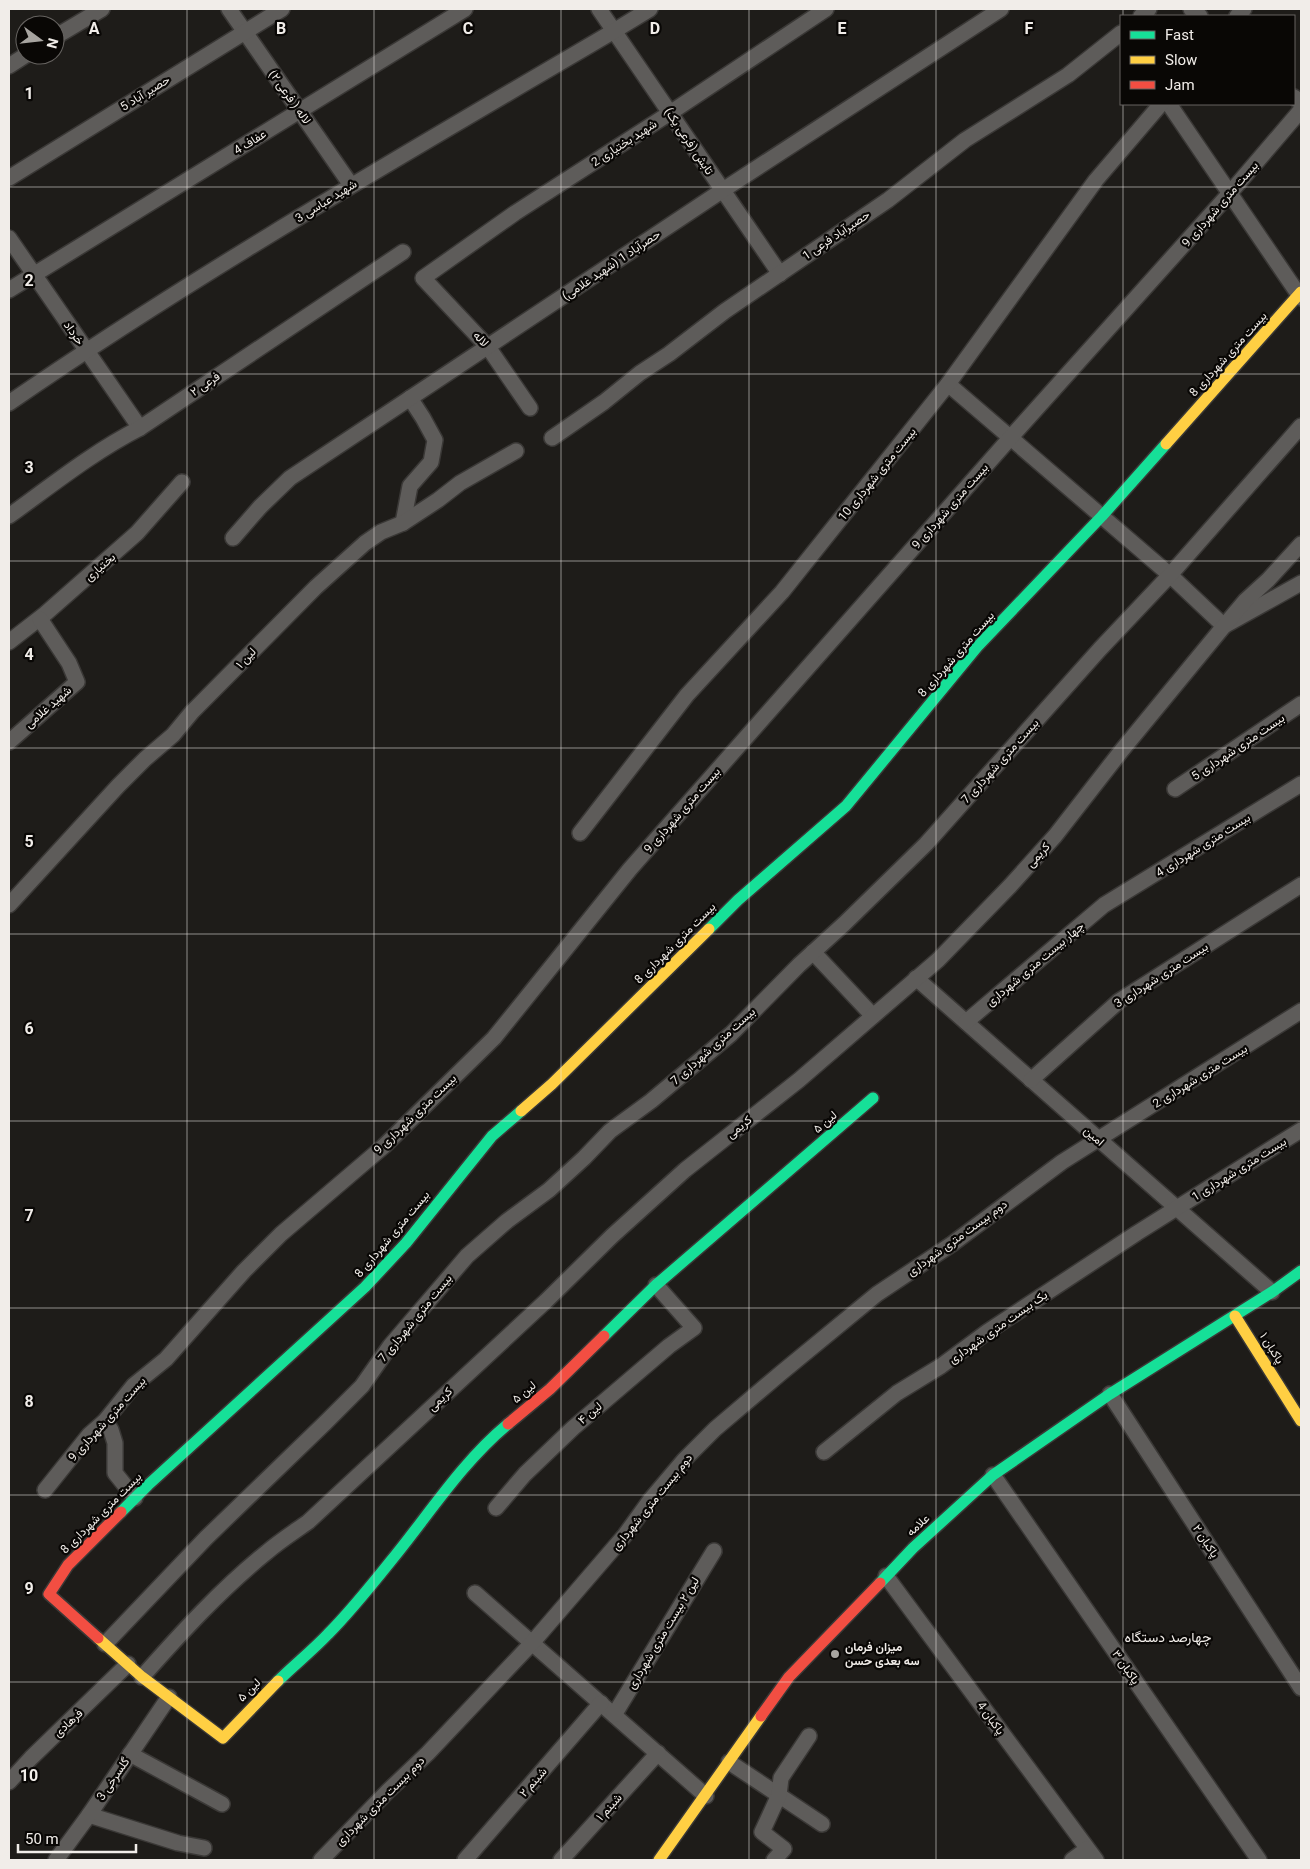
<svg xmlns="http://www.w3.org/2000/svg" width="1310" height="1869" viewBox="0 0 1310 1869" font-family="Roboto,Vazirmatn,sans-serif">
  <style>
    .lines { fill: none; stroke-linecap: round; stroke-linejoin: round }
    .street-casing { stroke: #3a3836; stroke-width: 18 }
    .fast-casing { stroke: #3a3836; stroke-width: 14 }
    .slow-casing { stroke: #3a3836; stroke-width: 14 }
    .jam-casing { stroke: #3a3836; stroke-width: 14 }
    .street { stroke: #5e5c5a; stroke-width: 15 }
    .fast { stroke: #16e098; stroke-width: 11 }
    .slow { stroke: #ffcf43; stroke-width: 11 }
    .jam { stroke: #f24e42; stroke-width: 11 }
    .grid { fill: none; stroke: #f1ede9; stroke-width: 1; stroke-opacity: 0.55 }
    .poi-dot { fill: #a7a4a0; stroke: #090705; stroke-width: 2 }
    .labels { text-anchor: middle; stroke-width: 4.5; stroke-linejoin: round; paint-order: stroke }
    .street-label { font-size: 12px; fill: #f1ede9; stroke: #090705 }
    .poi-label { font-size: 12px; font-weight: bold; fill: #f1ede9; stroke: #090705; text-anchor: start }
    .neighbourhood-label { font-size: 14px; fill: #f1ede9; stroke: #090705 }
    .grid-label { font-size: 16px; text-anchor: middle; font-weight: bold; fill: #f1ede9; stroke: #090705; stroke-width: 4.5; stroke-linejoin: round; paint-order: stroke }
  </style>
  <rect width="100%" height="100%" fill="#1e1c19"/>
  <g class="lines">
    <defs>
      <g id="street">
        <polyline points="229,9 351,185"/>
        <polyline points="599,9 780,274"/>
        <polyline points="1191,9 1200,16"/>
        <polyline points="1141,16 1149,9"/>
        <polyline points="1237,16 1244,9"/>
        <polyline points="55,37 102,9"/>
        <polyline points="9,66 26,55"/>
        <polyline points="1294,97 1301,103"/>
        <polyline points="1169,104 1301,298"/>
        <polyline points="9,178 282,9"/>
        <polyline points="9,238 140,428"/>
        <polyline points="9,290 465,9"/>
        <polyline points="948,384 1170,575 1224,626 1301,583"/>
        <path d="M9 403C204 269 410 151 614 31L650 9"/>
        <polyline points="530,408 488,347 423,278 515,213 670,113 826,9"/>
        <polyline points="552,438 604,402 640,373 669,354 725,311 888,200 965,140 1068,75 1121,33"/>
        <path d="M9 516C52 485 93 452 140 428L403 252"/>
        <polyline points="403,523 410,486 431,462 435,440 423,418 410,398"/>
        <polyline points="233,538 260,507 290,478 723,190 1001,9"/>
        <polyline points="9,642 45,614 137,533 182,482"/>
        <polyline points="9,742 77,682 69,663 40,619"/>
        <polyline points="1175,789 1301,704"/>
        <polyline points="580,833 687,695 782,592 948,384 1096,180 1161,104"/>
        <polyline points="9,905 118,786 145,759 173,735 192,712 316,587 365,543 381,532 403,523 438,500 460,483 516,451"/>
        <polyline points="813,952 873,1016"/>
        <polyline points="916,978 1272,1292"/>
        <polyline points="966,1022 1104,905 1301,784"/>
        <polyline points="1031,1080 1119,1001 1301,885"/>
        <polyline points="1110,1394 1301,1688"/>
        <polyline points="105,1421 111,1430 115,1443 115,1473 135,1498"/>
        <polyline points="824,1452 897,1393 941,1366 987,1332 1137,1233 1301,1130"/>
        <polyline points="993,1475 1259,1860"/>
        <polyline points="45,1490 89,1435 105,1421 134,1385 166,1359 244,1271 281,1234 384,1146 494,1038 630,869 1011,437 1230,193 1301,110"/>
        <polyline points="496,1508 525,1474 573,1428 669,1346 694,1328 656,1285"/>
        <polyline points="886,1576 1096,1860"/>
        <polyline points="475,1593 706,1796"/>
        <polyline points="105,1644 206,1538 325,1423 362,1386 390,1346 467,1256 507,1221 549,1190 584,1158 610,1131 651,1101 731,1034 799,965 844,924 926,844 1100,649 1170,575 1301,426"/>
        <path d="M142 1677C181 1633 221 1589 267 1552 280 1541 294 1532 308 1522L546 1301 612 1236 685 1170 799 1080 938 960 1010 886 1055 836 1122 750 1224 626 1245 601 1268 580 1301 544"/>
        <polyline points="614,1715 714,1551"/>
        <polyline points="130,1754 222,1804"/>
        <polyline points="729,1762 822,1824"/>
        <polyline points="9,1782 31,1758 128,1664"/>
        <polyline points="89,1815 178,1843 204,1848"/>
        <polyline points="56,1860 89,1815 169,1697"/>
        <polyline points="321,1860 388,1791 428,1753 532,1643 625,1535 651,1499 684,1460 715,1429 781,1373 877,1294 952,1244 1062,1162 1301,1011"/>
        <polyline points="465,1860 601,1703"/>
        <polyline points="561,1860 658,1753"/>
        <polyline points="774,1860 784,1849 762,1832 779,1795 781,1778 809,1736"/>
        <polyline points="1072,1860 1087,1849"/>
      </g>
      <g id="fast">
        <polyline points="709,929 738,900 846,806 977,647 1102,516 1166,444"/>
        <polyline points="604,1336 656,1285 873,1098"/>
        <polyline points="121,1512 148,1485 365,1287 406,1243 492,1136 521,1111"/>
        <polyline points="880,1583 913,1548 993,1475 1110,1394 1272,1292 1301,1271"/>
        <path d="M278 1681C294 1665 312 1651 328 1634 350 1612 370 1587 390 1562 428 1516 461 1463 508 1424"/>
      </g>
      <g id="slow">
        <polyline points="1166,444 1301,292"/>
        <polyline points="521,1111 552,1084 709,929"/>
        <polyline points="1235,1316 1301,1421"/>
        <polyline points="98,1638 142,1677 223,1738 278,1681"/>
        <polyline points="659,1860 761,1716"/>
      </g>
      <g id="jam">
        <polyline points="508,1424 550,1389 604,1336"/>
        <polyline points="98,1638 49,1594 68,1565 121,1512"/>
        <polyline points="761,1716 789,1677 880,1583"/>
      </g>
    </defs>
    <use href="#street" class="street-casing"/>
    <use href="#fast" class="fast-casing"/>
    <use href="#slow" class="slow-casing"/>
    <use href="#jam" class="jam-casing"/>
    <use href="#street" class="street"/>
    <use href="#fast" class="fast"/>
    <use href="#slow" class="slow"/>
    <use href="#jam" class="jam"/>
  </g>
  <path class="grid" d="M187 9V1860M374 9V1860M561 9V1860M749 9V1860M936 9V1860M1123 9V16M1123 104V1860M9 187H1301M9 374H1301M9 561H1301M9 748H1301M9 934H1301M9 1121H1301M9 1308H1301M9 1495H1301M9 1682H1301"/>
  <circle class="poi-dot" cx="835" cy="1654" r="5"/>
  <g class="labels">
    <g class="street-label">
      <text transform="translate(145 93) rotate(-32)" y="4">حصیر آباد 5</text>
      <text transform="translate(290 97) rotate(55)" y="4">لاله ( فرعی ۲)</text>
      <text transform="translate(689 141) rotate(56)" y="4">تابش (فرعی یک)</text>
      <text transform="translate(250 142) rotate(-32)" y="4">عفاف 4</text>
      <text transform="translate(624 143) rotate(-33)" y="4">شهید بختیاری 2</text>
      <text transform="translate(326 201) rotate(-32)" y="4">شهید عباسی 3</text>
      <text transform="translate(1220 204) rotate(-49)" y="4">بیست متری شهرداری 9</text>
      <text transform="translate(836 235) rotate(-34)" y="4">حصیرآباد فرعی 1</text>
      <text transform="translate(611 265) rotate(-34)" y="4">حصرآباد 1 (شهید غلامی)</text>
      <text transform="translate(74 333) rotate(55)" y="4">خرداد</text>
      <text transform="translate(481 339) rotate(47)" y="4">لاله</text>
      <text transform="translate(1228 354) rotate(-48)" y="4">بیست متری شهرداری 8</text>
      <text transform="translate(205 384) rotate(-34)" y="4">۲ فرعی</text>
      <text transform="translate(877 474) rotate(-51)" y="4">بیست متری شهرداری 10</text>
      <text transform="translate(950 506) rotate(-49)" y="4">بیست متری شهرداری 9</text>
      <text transform="translate(100 567) rotate(-41)" y="4">بختیاری</text>
      <text transform="translate(956 654) rotate(-49)" y="4">بیست متری شهرداری 8</text>
      <text transform="translate(246 658) rotate(-47)" y="4">لین ۱</text>
      <text transform="translate(48 707) rotate(-41)" y="4">شهید غلامی</text>
      <text transform="translate(1238 747) rotate(-34)" y="4">بیست متری شهرداری 5</text>
      <text transform="translate(1000 761) rotate(-48)" y="4">بیست متری شهرداری 7</text>
      <text transform="translate(682 810) rotate(-49)" y="4">بیست متری شهرداری 9</text>
      <text transform="translate(1203 845) rotate(-32)" y="4">بیست متری شهرداری 4</text>
      <text transform="translate(1038 855) rotate(-48)" y="4">کریمی</text>
      <text transform="translate(675 943) rotate(-45)" y="4">بیست متری شهرداری 8</text>
      <text transform="translate(1035 964) rotate(-40)" y="4">چهار بیست متری شهرداری</text>
      <text transform="translate(1161 975) rotate(-33)" y="4">بیست متری شهرداری 3</text>
      <text transform="translate(713 1046) rotate(-42)" y="4">بیست متری شهرداری 7</text>
      <text transform="translate(1200 1076) rotate(-32)" y="4">بیست متری شهرداری 2</text>
      <text transform="translate(415 1114) rotate(-44)" y="4">بیست متری شهرداری 9</text>
      <text transform="translate(825 1122) rotate(-41)" y="4">لین ۵</text>
      <text transform="translate(739 1127) rotate(-39)" y="4">کریمی</text>
      <text transform="translate(1094 1136) rotate(42)" y="4">امین</text>
      <text transform="translate(1239 1169) rotate(-32)" y="4">بیست متری شهرداری 1</text>
      <text transform="translate(392 1234) rotate(-50)" y="4">بیست متری شهرداری 8</text>
      <text transform="translate(957 1238) rotate(-36)" y="4">دوم بیست متری شهرداری</text>
      <text transform="translate(415 1318) rotate(-51)" y="4">بیست متری شهرداری 7</text>
      <text transform="translate(998 1327) rotate(-35)" y="4">یک بیست متری شهرداری</text>
      <text transform="translate(1272 1348) rotate(58)" y="4">پاکبان ۱</text>
      <text transform="translate(524 1392) rotate(-40)" y="4">لین ۵</text>
      <text transform="translate(440 1399) rotate(-44)" y="4">کریمی</text>
      <text transform="translate(590 1413) rotate(-40)" y="4">لین ۴</text>
      <text transform="translate(107 1419) rotate(-48)" y="4">بیست متری شهرداری 9</text>
      <text transform="translate(652 1502) rotate(-51)" y="4">دوم بیست متری شهرداری</text>
      <text transform="translate(101 1513) rotate(-45)" y="4">بیست متری شهرداری 8</text>
      <text transform="translate(918 1525) rotate(-42)" y="4">علامه</text>
      <text transform="translate(1206 1541) rotate(57)" y="4">پاکبان ۲</text>
      <text transform="translate(663 1633) rotate(-59)" y="4">لین ۲ بیست متری شهرداری</text>
      <text transform="translate(1126 1667) rotate(55)" y="4">پاکبان ۳</text>
      <text transform="translate(249 1690) rotate(-45)" y="4">لین ۵</text>
      <text transform="translate(991 1718) rotate(54)" y="4">پاکبان 4</text>
      <text transform="translate(68 1723) rotate(-43)" y="4">فرهادی</text>
      <text transform="translate(113 1779) rotate(-56)" y="4">گلسرخی 3</text>
      <text transform="translate(533 1782) rotate(-49)" y="4">شبنم ۲</text>
      <text transform="translate(380 1801) rotate(-45)" y="4">دوم بیست متری شهرداری</text>
      <text transform="translate(609 1807) rotate(-48)" y="4">شبنم ۱</text>
    </g>
    <g class="poi-label">
      <text x="845" y="1651">میزان فرمان<tspan x="845" dy="14">سه بعدی حسن</tspan></text>
    </g>
    <g class="neighbourhood-label">
      <text x="1168" y="1642">چهارصد دستگاه</text>
    </g>
  </g>
  <g class="grid-label">
    <text x="94" y="34">A</text>
    <text x="281" y="34">B</text>
    <text x="468" y="34">C</text>
    <text x="655" y="34">D</text>
    <text x="842" y="34">E</text>
    <text x="1029" y="34">F</text>
    <text x="29" y="99">1</text>
    <text x="29" y="286">2</text>
    <text x="29" y="473">3</text>
    <text x="29" y="660">4</text>
    <text x="29" y="847">5</text>
    <text x="29" y="1034">6</text>
    <text x="29" y="1221">7</text>
    <text x="29" y="1407">8</text>
    <text x="29" y="1594">9</text>
    <text x="29" y="1781">10</text>
  </g>
  <rect width="1310" height="1869" fill="none" stroke="#f1ede9" stroke-width="20"/>
  <rect x="1120" y="15" width="175" height="90" fill="#090705" stroke="#666360"/>
  <rect x="1130" y="31" width="25" height="8" fill="#16e098" stroke="#666360"/>
  <text x="1165" y="40" font-size="15" fill="#f1ede9">Fast</text>
  <rect x="1130" y="56" width="25" height="8" fill="#ffcf43" stroke="#666360"/>
  <text x="1165" y="65" font-size="15" fill="#f1ede9">Slow</text>
  <rect x="1130" y="81" width="25" height="8" fill="#f24e42" stroke="#666360"/>
  <text x="1165" y="90" font-size="15" fill="#f1ede9">Jam</text>
  <g transform="translate(40 40) rotate(105)"><circle r="24" fill="#090705" stroke="#666360"/>
  <path d="M0-4L9 19L0 12L-9 19Z" fill="#a7a4a0"/>
  <text y="-8" font-size="14" font-weight="bold" text-anchor="middle" fill="#f1ede9">N</text>
  </g>
  <path d="M18 1844v8h118v-8" fill="none" stroke="#f1ede9" stroke-width="2.5"/>
  <text x="25" y="1844" font-size="15" fill="#f1ede9" stroke="#090705" stroke-width="4" paint-order="stroke">50 m</text>
</svg>
